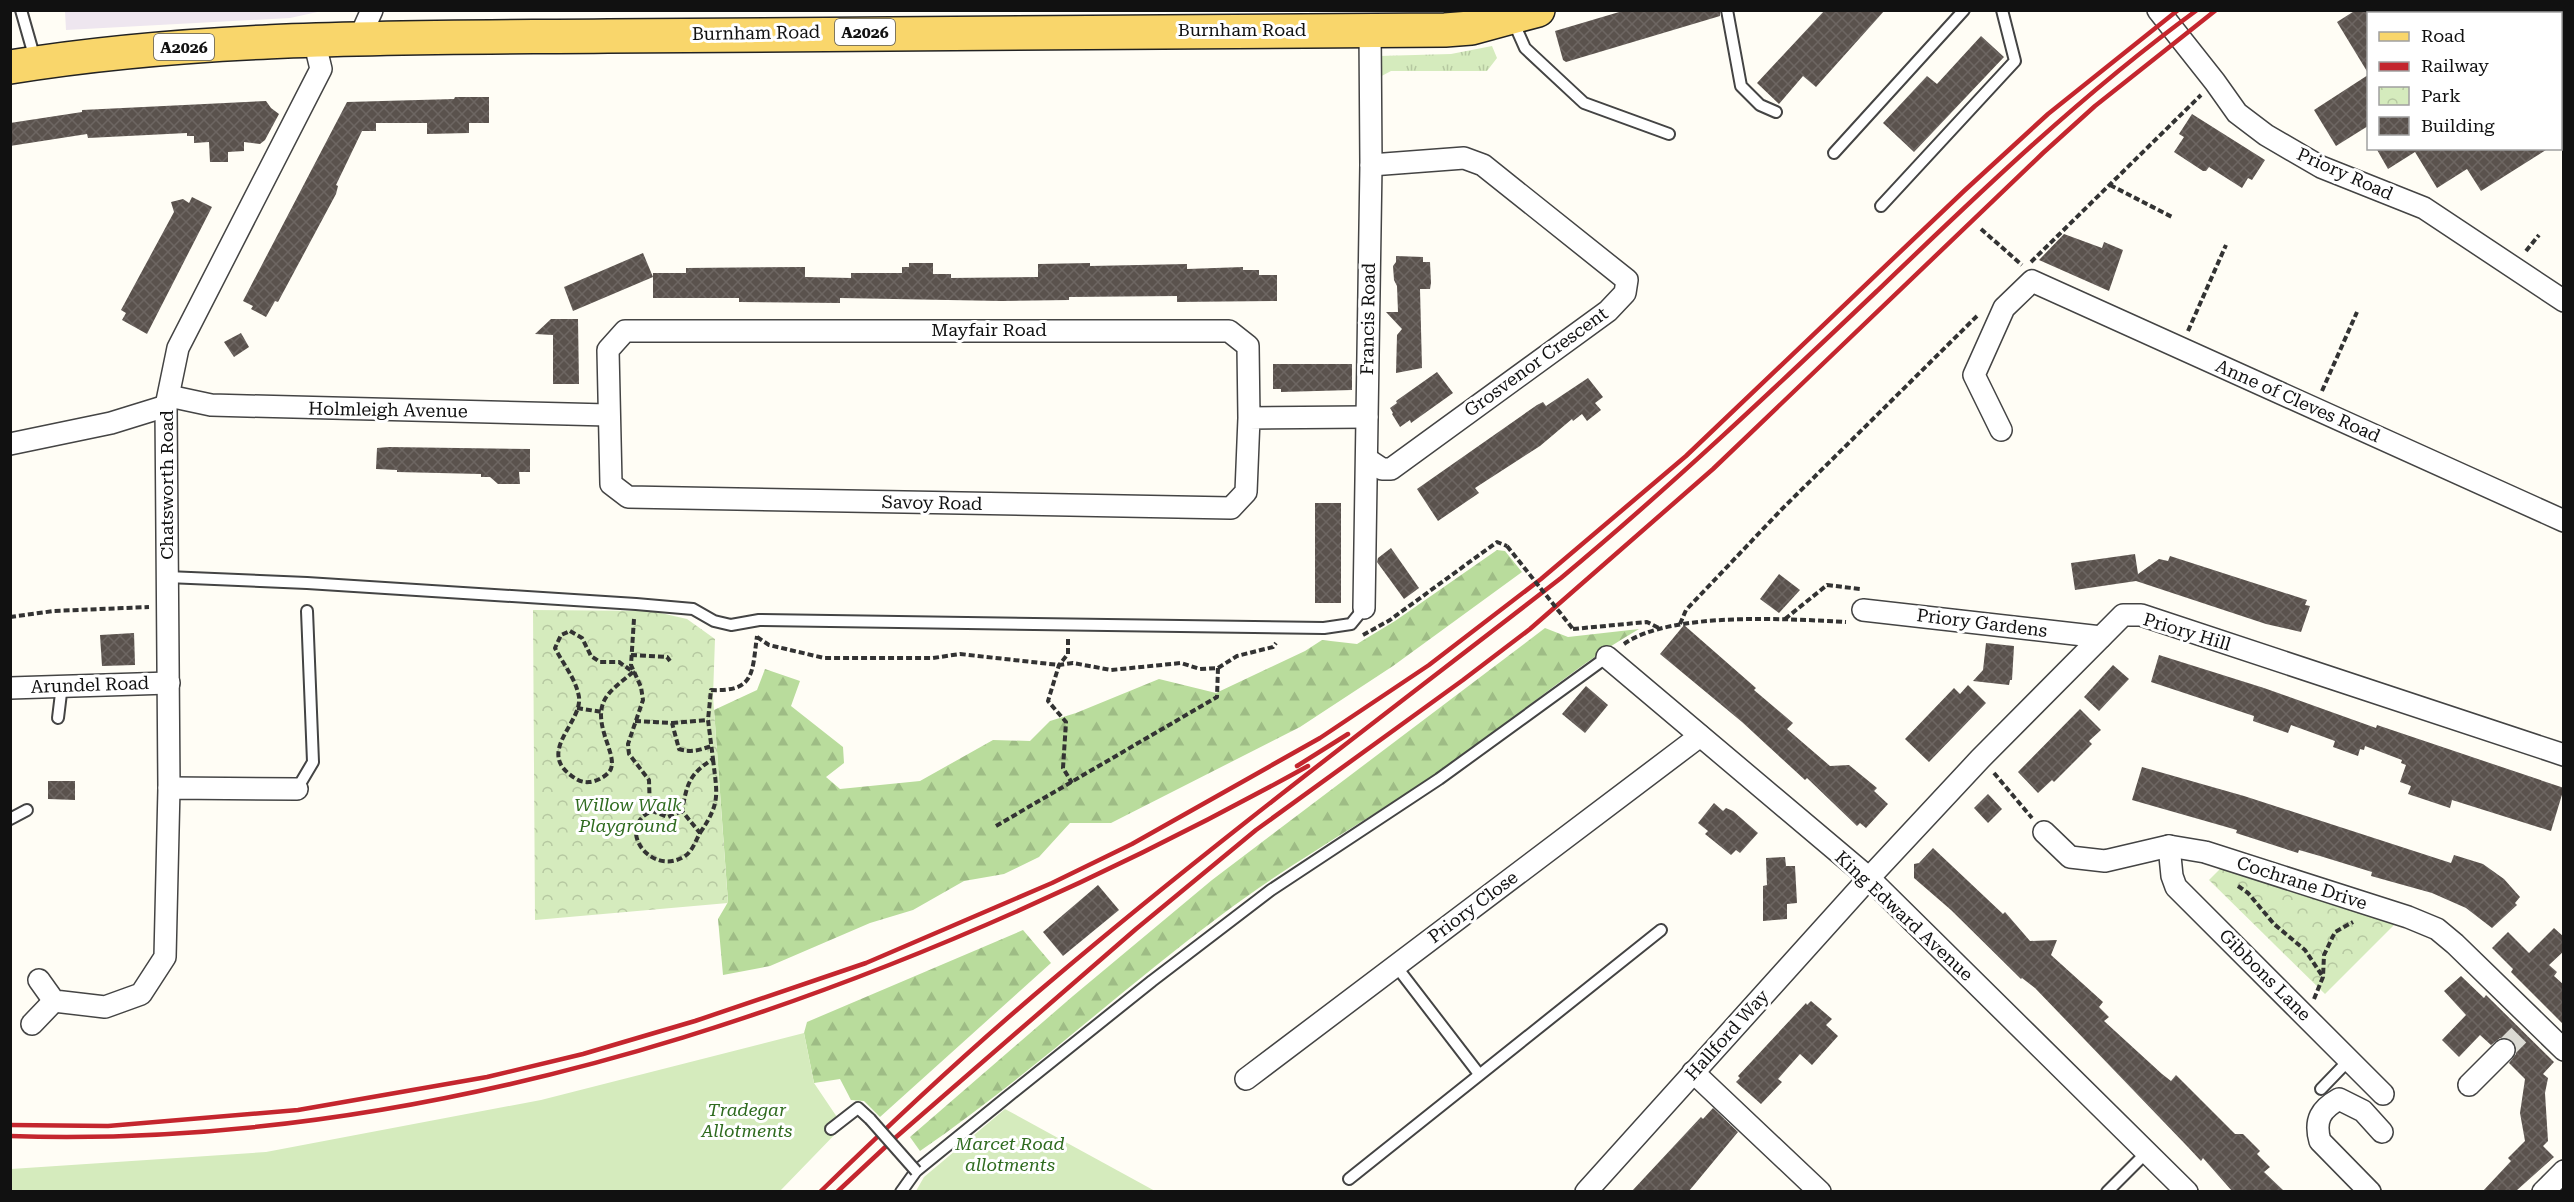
<svg xmlns="http://www.w3.org/2000/svg" width="2574" height="1202" viewBox="0 0 2574 1202" font-family="'Roboto Serif',serif">
  <style>
    .industrial { fill: #eee6ef }
    .grass { fill: url(#grass-tufts) }
    .forest { fill: url(#forest-firs) }
    .park { fill: url(#park-crowns) }
    .garden { fill: #d5ebbd }
    .building { fill: url(#building-cross-hatch) }
    .lines { fill: none; stroke-linecap: round; stroke-linejoin: round }
    .minor-tunnel { stroke: #dbdad3; stroke-width: 21; stroke-dasharray: 21 10; stroke-linecap: butt }
    .service-casing { stroke: #444; stroke-width: 14 }
    .minor-casing { stroke: #444; stroke-width: 24 }
    .primary-casing { stroke: #222; stroke-width: 36 }
    .path { stroke: #333; stroke-width: 4; stroke-dasharray: 6 3; stroke-linecap: butt }
    .service { stroke: #fff; stroke-width: 10 }
    .minor { stroke: #fff; stroke-width: 21 }
    .primary { stroke: #f9d66b; stroke-width: 33 }
    .rail { stroke: #c4262e; stroke-width: 4.5 }
    .service-bridge-casing { stroke: #444; stroke-width: 14; stroke-linecap: butt }
    .path-bridge { stroke: #333; stroke-width: 4; stroke-dasharray: 6 3; stroke-linecap: butt }
    .service-bridge { stroke: #fff; stroke-width: 10 }
    .labels { text-anchor: middle; stroke-width: 6; stroke-linejoin: round; paint-order: stroke }
    .shield { fill: #fff; stroke: #585858; stroke-width: 1.5 }
    .shield-label { font-size: 16px; font-weight: bold; fill: #111 }
    .street-label { font-size: 18px; fill: #111; stroke: #fff }
    .park-label { font-size: 18px; font-style: italic; fill: #2f6b1f; stroke: #fff }
  </style>
  <defs>
    <pattern id="grass-tufts" width="24" height="20" patternUnits="userSpaceOnUse" patternTransform="scale(1.5)"><rect width="24" height="20" fill="#d5ebbd"/><path d="M3 7l-1-3M5 7V3M7 7l1-3M15 17l-1-3M17 17v-4M19 17l1-3" fill="none" stroke="#b6c8a1"/></pattern>
    <pattern id="forest-firs" width="22" height="20" patternUnits="userSpaceOnUse" patternTransform="scale(1.5)"><rect width="22" height="20" fill="#b9dc9c"/><path d="M5 1l3.5 6h-7zM16 11l3.5 6h-7z" fill="#9ebc85"/></pattern>
    <pattern id="park-crowns" width="20" height="18" patternUnits="userSpaceOnUse" patternTransform="scale(1.5)"><rect width="20" height="18" fill="#d5ebbd"/><path d="M2 6a3 3 0 1 1 6 0M12 15a3 3 0 1 1 6 0" fill="none" stroke="#b6c8a1"/></pattern>
    <pattern id="building-cross-hatch" width="8" height="8" patternUnits="userSpaceOnUse" patternTransform="scale(1.5)"><rect width="8" height="8" fill="#5a524d"/><path d="M0 0l8 8M0 8l8-8" fill="none" stroke="#6d6662"/></pattern>
  </defs>
  <rect width="100%" height="100%" fill="#fffdf5"/>
  <polygon class="industrial" points="65,11 65,10 322,11 290,18 66,30"/>
  <polygon class="grass" points="1492,46 1497,58 1487,71 1391,71 1376,79 1379,56 1451,54"/>
  <g class="forest">
    <polygon points="1497,550 1505,551 1522,572 1393,666 1300,727 1111,823 1070,823 1039,857 1004,874 964,881 913,910 870,923 770,966 723,975 718,919 728,902 714,710 757,690 765,669 800,681 791,706 843,747 844,763 826,777 840,789 920,781 993,740 1030,741 1050,721 1076,713 1159,679 1216,693 1305,651 1322,640 1357,644 1395,621"/>
    <path d="M1545 628 1568 637 1639 629C1570 669 1510 723 1443 769 1370 819 1291 862 1220 916 1118 992 1025 1079 920 1151L910 1137 1073 996 1212 880Z"/>
    <polygon points="1023,930 1051,963 880,1117 864,1101 851,1100 840,1079 814,1083 804,1033 807,1022"/>
  </g>
  <g class="park">
    <polygon points="533,610 652,611 687,619 715,639 713,696 728,903 535,920"/>
    <polygon points="2226,863 2398,921 2325,994 2209,880"/>
  </g>
  <g class="garden">
    <polygon points="804,1033 814,1083 843,1126 780,1191 11,1192 11,1169 266,1152 541,1100"/>
    <polygon points="1005,1109 1155,1191 916,1191 924,1177"/>
  </g>
  <g class="building">
    <polygon points="1626,10 1720,10 1720,16 1566,62 1563,60 1555,31"/>
    <polygon points="1825,10 1885,10 1816,87 1803,76 1779,104 1757,83"/>
    <polygon points="2356,10 2368,10 2368,73 2337,22"/>
    <polygon points="1981,36 2004,57 1914,152 1883,123 1927,76 1937,84"/>
    <polygon points="2368,75 2368,126 2336,146 2314,110"/>
    <polygon points="455,97 489,97 489,123 469,123 469,133 427,134 427,123 376,123 376,131 362,131 336,185 338,186 336,194 278,302 275,301 266,317 251,309 253,306 243,301 347,102 454,99"/>
    <polygon points="266,101 271,108 279,114 265,140 260,144 244,142 244,151 228,152 228,162 210,162 209,142 194,143 194,136 187,136 187,133 88,138 87,134 10,146 10,123 82,112 82,110"/>
    <polygon points="2192,114 2265,160 2252,180 2248,178 2242,188 2209,167 2206,171 2203,171 2174,152 2184,137 2179,134"/>
    <polygon points="2376,148 2549,148 2481,191 2467,169 2437,188 2415,152 2388,169"/>
    <polygon points="192,197 212,207 147,334 122,320 126,313 121,310 174,212 171,202 183,199 189,203"/>
    <polygon points="2064,234 2102,248 2104,242 2123,250 2109,291 2039,260"/>
    <polygon points="643,253 653,277 573,311 564,287"/>
    <polygon points="1396,256 1423,257 1423,262 1430,262 1431,283 1430,289 1420,289 1422,368 1396,373 1397,335 1402,329 1386,312 1398,312 1397,286 1394,280 1393,266 1396,262"/>
    <polygon points="909,263 933,263 933,274 951,274 951,278 1038,277 1038,264 1090,263 1090,266 1187,264 1187,269 1243,267 1243,270 1259,270 1259,275 1277,275 1277,301 1177,302 1177,296 1069,297 1069,300 1002,301 840,298 840,303 739,302 739,298 653,298 653,273 686,273 686,268 805,267 805,277 851,278 851,273 902,273 902,267 909,267"/>
    <polygon points="551,319 578,319 579,384 553,384 553,335 535,334"/>
    <polygon points="241,333 249,347 234,357 224,342"/>
    <polygon points="1273,364 1352,364 1352,390 1281,392 1281,389 1273,389"/>
    <polygon points="1437,372 1453,393 1411,423 1410,420 1400,427 1392,414 1393,413 1390,408 1397,403 1396,401"/>
    <polygon points="1588,378 1603,397 1595,403 1601,410 1587,421 1582,414 1573,421 1572,419 1540,446 1475,488 1479,493 1438,521 1417,489 1537,405 1543,402 1546,406"/>
    <polygon points="389,447 530,449 530,472 519,472 520,484 498,484 490,477 481,477 481,474 397,472 397,470 376,469 377,448"/>
    <rect x="1315" y="503" width="26" height="100"/>
    <polygon points="1391,548 1419,588 1404,599 1377,562 1378,558"/>
    <polygon points="2135,554 2138,574 2159,559 2168,561 2170,556 2307,600 2305,605 2310,606 2301,632 2266,624 2136,581 2075,590 2071,563"/>
    <polygon points="1779,574 1800,590 1779,613 1760,599"/>
    <polygon points="1684,625 1756,688 1754,690 1793,723 1787,729 1830,766 1849,765 1877,788 1874,791 1888,804 1866,828 1860,823 1857,826 1807,778 1805,780 1742,722 1660,654"/>
    <polygon points="134,633 135,665 102,666 100,635"/>
    <polygon points="1986,643 2014,646 2012,680 2010,680 2009,685 1973,681 1983,670"/>
    <polygon points="2159,655 2264,688 2376,728 2377,725 2564,788 2551,831 2452,800 2450,808 2408,794 2411,786 2400,782 2406,765 2401,763 2402,760 2365,746 2364,750 2360,749 2358,756 2333,747 2335,741 2291,725 2288,733 2253,721 2254,716 2151,682"/>
    <polygon points="2113,665 2129,679 2099,711 2084,697"/>
    <polygon points="1968,685 1986,703 1929,762 1905,739 1954,688 1960,694"/>
    <polygon points="1586,686 1608,705 1585,733 1562,714"/>
    <polygon points="2080,709 2101,730 2089,741 2092,744 2054,782 2052,780 2038,793 2018,772"/>
    <polygon points="2142,767 2244,796 2451,863 2454,855 2483,864 2504,879 2520,897 2515,903 2517,905 2492,928 2466,908 2432,893 2371,876 2372,872 2320,856 2299,850 2298,853 2236,833 2237,830 2132,800"/>
    <polygon points="48,781 75,781 75,800 48,799"/>
    <polygon points="1988,794 2002,809 1988,823 1974,808"/>
    <polygon points="1714,803 1723,811 1726,808 1733,811 1758,833 1740,853 1736,850 1731,855 1705,834 1708,831 1698,823"/>
    <polygon points="1933,848 2003,914 2005,912 2030,941 2057,940 2051,955 2103,1002 2099,1007 2109,1017 2104,1021 2162,1074 2171,1081 2176,1075 2235,1134 2243,1134 2260,1151 2257,1154 2270,1167 2264,1172 2284,1191 2232,1191 2203,1158 2201,1161 2186,1145 2035,988 2022,978 2021,979 1951,910 1914,878 1914,864 1919,863"/>
    <polygon points="1785,857 1786,866 1795,866 1797,903 1787,904 1787,919 1763,921 1763,886 1767,885 1766,858"/>
    <polygon points="1098,885 1119,910 1063,956 1043,932"/>
    <polygon points="2554,928 2564,937 2564,951 2549,965 2557,972 2554,976 2564,985 2564,1025 2511,972 2513,969 2492,948 2508,932 2529,953"/>
    <polygon points="2461,976 2484,998 2486,995 2554,1062 2543,1074 2548,1078 2545,1093 2548,1141 2543,1146 2554,1157 2516,1191 2483,1191 2511,1161 2508,1158 2525,1141 2520,1113 2525,1079 2509,1063 2516,1054 2516,1047 2508,1038 2500,1038 2491,1045 2480,1035 2459,1057 2442,1040 2466,1015 2444,991"/>
    <polygon points="1811,1001 1832,1019 1826,1025 1838,1036 1812,1065 1800,1054 1778,1079 1782,1082 1761,1104 1736,1082 1740,1078 1738,1076 1806,1003 1807,1005"/>
    <polygon points="1713,1108 1738,1132 1689,1191 1632,1191 1701,1117 1703,1119"/>
  </g>
  <g class="lines">
    <polyline class="minor-tunnel" points="2504,1050 2520,1034"/>
    <defs>
      <g id="service">
        <polyline points="21,10 35,59"/>
        <polyline points="1727,10 1741,86 1760,105 1776,112"/>
        <polyline points="1513,21 1525,48 1584,103 1669,134"/>
        <polyline points="1834,153 1964,10"/>
        <polyline points="1881,206 2015,61 2002,10"/>
        <polyline points="167,577 307,583 636,604 693,609 714,621 731,625 759,620 1324,628 1351,624 1364,608"/>
        <polyline points="58,718 62,685"/>
        <polyline points="297,789 313,762 307,611"/>
        <polyline points="10,819 27,810"/>
        <polyline points="1396,966 1479,1074"/>
        <polyline points="2321,1089 2349,1060"/>
        <polyline points="831,1129 858,1108 870,1119"/>
        <polyline points="1349,1179 1661,930"/>
        <polyline points="901,1192 916,1171 1006,1098 1152,981 1271,890 1439,779 1607,657"/>
        <polyline points="2107,1192 2147,1152"/>
      </g>
      <g id="minor">
        <polyline points="2158,10 2215,82 2237,113 2266,135 2321,167 2424,208 2564,301"/>
        <polyline points="359,39 372,10"/>
        <polyline points="169,396 211,405 608,415"/>
        <polyline points="1249,418 1246,492 1231,508 628,497 611,484 608,350 625,331 1229,331 1248,346 1249,418 1367,417"/>
        <polyline points="2001,430 1974,375 2004,308 2032,281 2564,521"/>
        <polyline points="10,444 111,423 166,406"/>
        <polyline points="1367,459 1382,469 1391,469 1608,311 1625,293 1627,280 1483,165 1464,158 1371,165"/>
        <polyline points="1364,608 1371,165 1370,29"/>
        <polyline points="1863,610 2101,637"/>
        <polyline points="1607,657 1869,878 2187,1192"/>
        <polyline points="10,688 169,683"/>
        <polyline points="169,788 166,406 178,348 321,69 314,40"/>
        <polyline points="2044,832 2070,857 2105,861 2169,846 2205,852 2408,917 2437,929 2455,944 2564,1050"/>
        <polyline points="2169,846 2172,876 2176,887 2383,1094"/>
        <polyline points="39,980 54,1001 105,1007 141,994 165,957 169,788 297,789"/>
        <polyline points="32,1024 54,1001"/>
        <polyline points="1693,1072 1820,1192"/>
        <polyline points="1246,1079 1700,736"/>
        <polyline points="2469,1085 2504,1050"/>
        <polyline points="1586,1192 1869,878 1980,759 2123,615 2141,615 2564,755"/>
        <path d="M2370 1192 2320 1141C2314 1120 2321 1109 2339 1099L2363 1111 2382 1132"/>
        <polyline points="2543,1192 2564,1171"/>
      </g>
      <path id="primary" d="M10 67C208 35 409 38 608 36 887 32 1166 30 1445 30L1471 28 1538 10"/>
    </defs>
    <use href="#service" class="service-casing"/>
    <use href="#minor" class="minor-casing"/>
    <use href="#primary" class="primary-casing"/>
    <g class="path">
      <polyline points="2110,185 2174,218"/>
      <polyline points="1981,229 2022,265"/>
      <polyline points="2526,251 2539,235"/>
      <polyline points="2031,262 2201,95"/>
      <polyline points="2188,331 2226,245"/>
      <polyline points="2322,391 2357,312"/>
      <polyline points="10,617 54,611 149,607"/>
      <polyline points="634,619 631,665 641,687 643,700 628,744 629,754 649,780 650,812"/>
      <polyline points="1785,619 1827,585 1860,589"/>
      <polyline points="1680,624 1686,610 1782,509 1977,316"/>
      <polyline points="1573,629 1647,622 1659,628"/>
      <path d="M570 631 582 638 591 656 600 662H619L633 672C624 680 609 690 604 701 592 727 621 758 609 772 605 777 595 782 589 782 581 783 574 778 568 773 540 749 582 722 579 697 576 679 563 664 555 648L561 635Z"/>
      <polyline points="1363,635 1390,620 1497,542 1507,546"/>
      <polyline points="757,637 769,645 824,658 933,658 960,654 1059,665 1073,663 1111,670 1181,663 1200,669 1218,668 1237,656 1273,647 1276,643"/>
      <polyline points="1068,639 1068,654 1059,665 1048,701 1066,722 1063,768 1072,783"/>
      <path d="M1624 644C1671 611 1789 619 1846 622"/>
      <polyline points="631,655 667,657 670,661"/>
      <polyline points="577,708 602,712"/>
      <path d="M635 721 672 723 679 749C691 753 700 750 711 746"/>
      <polyline points="672,723 708,720"/>
      <polyline points="1994,773 2032,818"/>
      <path d="M682 811 668 817 652 811C614 827 651 878 685 856 692 852 696 840 700 833L682 811C687 784 689 774 713 759L708 720 711 690C755 692 752 673 757 636"/>
      <polyline points="996,826 1217,697 1218,668"/>
      <path d="M700 833C721 802 717 795 713 759"/>
      <polyline points="2238,886 2248,893 2274,924 2305,950 2323,977"/>
      <polyline points="2314,999 2323,977 2324,955 2335,932 2353,922"/>
    </g>
    <use href="#service" class="service"/>
    <use href="#minor" class="minor"/>
    <use href="#primary" class="primary"/>
    <g class="rail">
      <polyline points="1297,766 1348,734"/>
      <polyline points="10,1125 108,1126 298,1110 487,1077 583,1054 695,1021 866,963 1052,883 1132,844 1320,738 1429,665 1541,579 1686,456 1964,191 2048,114 2178,10"/>
      <path d="M10 1136C464 1151 917 982 1308 766"/>
      <path d="M820 1192C895 1119 972 1047 1052 980 1217 840 1391 710 1561 578 1670 487 1774 389 1877 291 1979 193 2082 94 2197 10"/>
      <polyline points="837,1192 895,1138 1136,929 1256,830 1463,680 1530,629 1713,469 2043,153 2095,106 2216,10"/>
    </g>
    <defs>
      <polyline id="service-bridge" points="870,1119 916,1171"/>
    </defs>
    <use href="#service-bridge" class="service-bridge-casing"/>
    <polyline class="path-bridge" points="1507,546 1573,629"/>
    <use href="#service-bridge" class="service-bridge"/>
  </g>
  <g class="labels">
    <g class="shield">
      <rect x="835" y="19" width="60" height="26" rx="4.5"/>
      <rect x="154" y="34" width="60" height="26" rx="4.5"/>
    </g>
    <g class="shield-label">
      <text x="865" y="38">A2026</text>
      <text x="184" y="53">A2026</text>
    </g>
    <g class="street-label">
      <text x="1242" y="36">Burnham Road</text>
      <text transform="translate(756 33) rotate(-1)" y="6">Burnham Road</text>
      <text transform="translate(2345 174) rotate(24)" y="6">Priory Road</text>
      <text transform="translate(1368 319) rotate(-89)" y="6">Francis Road</text>
      <text x="989" y="336">Mayfair Road</text>
      <text transform="translate(1536 362) rotate(-36)" y="6">Grosvenor Crescent</text>
      <text transform="translate(2298 401) rotate(24)" y="6">Anne of Cleves Road</text>
      <text transform="translate(388 410) rotate(1)" y="6">Holmleigh Avenue</text>
      <text transform="translate(167 485) rotate(-90)" y="6">Chatsworth Road</text>
      <text transform="translate(932 503) rotate(1)" y="6">Savoy Road</text>
      <text transform="translate(1982 623) rotate(7)" y="6">Priory Gardens</text>
      <text transform="translate(2187 632) rotate(17)" y="6">Priory Hill</text>
      <text transform="translate(90 685) rotate(-2)" y="6">Arundel Road</text>
      <text transform="translate(2302 883) rotate(18)" y="6">Cochrane Drive</text>
      <text transform="translate(1473 907) rotate(-37)" y="6">Priory Close</text>
      <text transform="translate(1904 916) rotate(43)" y="6">King Edward Avenue</text>
      <text transform="translate(2265 975) rotate(45)" y="6">Gibbons Lane</text>
      <text transform="translate(1727 1035) rotate(-48)" y="6">Hallford Way</text>
    </g>
    <g class="park-label">
      <text x="628" y="811">Willow Walk<tspan x="628" dy="21">Playground</tspan></text>
      <text x="747" y="1116">Tradegar<tspan x="747" dy="21">Allotments</tspan></text>
      <text x="1010" y="1150">Marcet Road<tspan x="1010" dy="21">allotments</tspan></text>
    </g>
  </g>
  <rect width="2574" height="1202" fill="none" stroke="#111111" stroke-width="24"/>
  <rect x="2367" y="12" width="195" height="138" fill="#ffffff" stroke="#a0a0a0" stroke-width="1.5"/>
  <rect x="2379" y="32" width="30" height="9" fill="#f9d66b" stroke="#a0a0a0" stroke-width="1.5"/>
  <text x="2421" y="42" font-size="18" fill="#111111">Road</text>
  <rect x="2379" y="62" width="30" height="9" fill="#c4262e" stroke="#a0a0a0" stroke-width="1.5"/>
  <text x="2421" y="72" font-size="18" fill="#111111">Railway</text>
  <rect x="2379" y="87" width="30" height="18" fill="url(#park-crowns)" stroke="#a0a0a0" stroke-width="1.5"/>
  <text x="2421" y="102" font-size="18" fill="#111111">Park</text>
  <rect x="2379" y="117" width="30" height="18" fill="url(#building-cross-hatch)" stroke="#a0a0a0" stroke-width="1.5"/>
  <text x="2421" y="132" font-size="18" fill="#111111">Building</text>
</svg>
